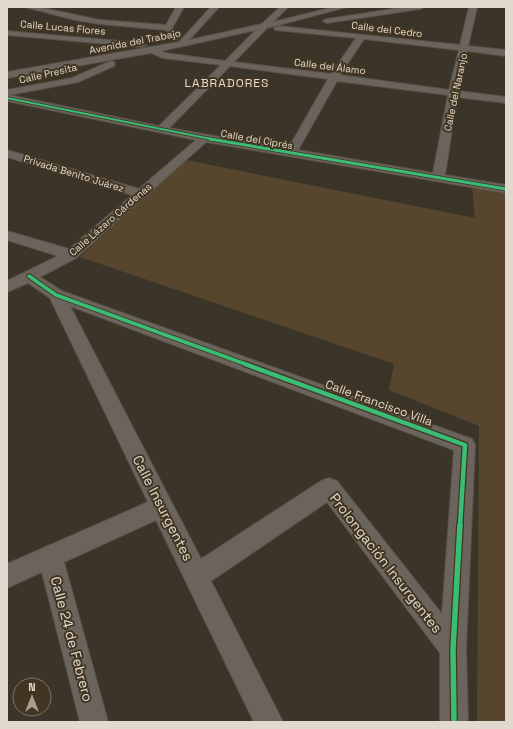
<svg xmlns="http://www.w3.org/2000/svg" width="513" height="729" viewBox="0 0 513 729" font-family="'Space Grotesk',sans-serif">
  <style>
    .green { fill: #57462d }
    .lines { fill: none; stroke-linecap: round; stroke-linejoin: round }
    .minor-casing { stroke: #575147; stroke-width: 2 }
    .minor { fill: #6b645d; fill-rule: evenodd }
    .cycleway-far4-casing { stroke: #423522; stroke-width: 3.5 }
    .cycleway-far3-casing { stroke: #423522; stroke-width: 4.5 }
    .cycleway-far2-casing { stroke: #423522; stroke-width: 5.5 }
    .cycleway-far1-casing { stroke: #423522; stroke-width: 7 }
    .cycleway-casing { stroke: #423522; stroke-width: 8 }
    .cycleway-far4 { stroke: #3abd76; stroke-width: 2 }
    .cycleway-far3 { stroke: #3abd76; stroke-width: 3 }
    .cycleway-far2 { stroke: #3abd76; stroke-width: 3.5 }
    .cycleway-far1 { stroke: #3abd76; stroke-width: 4.5 }
    .cycleway { stroke: #3abd76; stroke-width: 5.5 }
    .labels { text-anchor: middle; stroke-width: 4; stroke-linejoin: round; paint-order: stroke }
    .far-street-label { font-size: 10px; fill: #e1d9ce; stroke: #423522 }
    .far-quarter-label { font-size: 12px; letter-spacing: 1px; fill: #e1d9ce; stroke: #423522 }
    .street-label { font-size: 12px; fill: #e1d9ce; stroke: #423522 }
    .near-street-label { font-size: 14px; fill: #e1d9ce; stroke: #423522 }
  </style>
  <rect width="100%" height="100%" fill="#3b3429"/>
  <polygon class="green" points="186,160 475,218 472,185 506,191 506,722 477,722 479,426 389,390 394,364 80,257"/>
  <g class="lines">
    <defs>
      <g id="minor">
        <polygon points="25,7 38,7 100,20 166,25 176,7 184,7 172,28 180,37 176,39 173,39 166,30 100,24 75,20"/>
        <path d="M211 7H219L189 40 262 24 280 7H288L273 22 334 7H347L267 28 234 62 331 74 356 38 275 30 274 28 278 26 460 45 469 7H477L468 46 506 50V56L467 51 458 91 506 97V103L457 97 445 175 506 185V193L206 142 76 258 40 277 62 291 472 439 475 445 466 649 468 722H440V653L327 502 211 581 283 722H254L156 520 64 562 108 722H80L42 572 7 588V564L148 502 50 298 28 283 7 292V281L58 256 7 240V231L69 249 132 195 7 157V150L139 189 196 140 7 101V90L72 78 111 61 114 62 115 64 114 66 78 82 9 95 159 126 221 65 163 58 151 53 7 78V72L179 42ZM256 30 225 61 165 53 161 51ZM364 39 459 50 449 90 340 75ZM230 66 328 79 288 149 169 128ZM337 81 448 95 433 173 298 150ZM70 306 454 450 442 614 337 481 329 478 321 481 201 559Z"/>
        <polygon points="406,7 424,7 420,9 327,23 323,21 327,19"/>
        <polygon points="7,31 142,43 146,45 142,47 7,35"/>
      </g>
    </defs>
    <use href="#minor" class="minor-casing"/>
    <use href="#minor" class="minor"/>
    <defs>
      <polyline id="cycleway-far4" points="7,98 216,140"/>
      <polyline id="cycleway-far3" points="210,139 506,189"/>
      <polyline id="cycleway-far2" points="29,276 56,295 248,365"/>
      <polyline id="cycleway-far1" points="245,364 465,445 460,526"/>
      <polyline id="cycleway" points="454,722 453,649 460,525"/>
    </defs>
    <use href="#cycleway-far4" class="cycleway-far4-casing"/>
    <use href="#cycleway-far3" class="cycleway-far3-casing"/>
    <use href="#cycleway-far2" class="cycleway-far2-casing"/>
    <use href="#cycleway-far1" class="cycleway-far1-casing"/>
    <use href="#cycleway" class="cycleway-casing"/>
    <use href="#cycleway-far4" class="cycleway-far4"/>
    <use href="#cycleway-far3" class="cycleway-far3"/>
    <use href="#cycleway-far2" class="cycleway-far2"/>
    <use href="#cycleway-far1" class="cycleway-far1"/>
    <use href="#cycleway" class="cycleway"/>
  </g>
  <g class="labels">
    <g class="far-street-label">
      <text transform="translate(63 27) rotate(5)" y="4">Calle Lucas Flores</text>
      <text transform="translate(387 29) rotate(7)" y="4">Calle del Cedro</text>
      <text transform="translate(135 41) rotate(-11)" y="4">Avenida del Trabajo</text>
      <text transform="translate(330 66) rotate(7)" y="4">Calle del Álamo</text>
      <text transform="translate(48 73) rotate(-13)" y="4">Calle Presita</text>
      <text transform="translate(455 92) rotate(-78)" y="4">Calle del Naranjo</text>
      <text transform="translate(257 139) rotate(10)" y="4">Calle del Ciprés</text>
      <text transform="translate(74 173) rotate(17)" y="4">Privada Benito Juárez</text>
      <text transform="translate(110 219) rotate(-41)" y="4">Calle Lázaro Cárdenas</text>
    </g>
    <g class="far-quarter-label">
      <text x="227" y="87">LABRADORES</text>
    </g>
    <g class="street-label">
      <text transform="translate(379 403) rotate(20)" y="4">Calle Francisco Villa</text>
    </g>
    <g class="near-street-label">
      <text transform="translate(163 508) rotate(63)" y="5">Calle Insurgentes</text>
      <text transform="translate(386 563) rotate(52)" y="5">Prolongación Insurgentes</text>
      <text transform="translate(72 639) rotate(75)" y="5">Calle 24 de Febrero</text>
    </g>
  </g>
  <rect width="513" height="729" fill="none" stroke="#e1d9ce" stroke-width="16"/>
  <g transform="translate(32 697)"><circle r="19" fill="#423522" stroke="#827767"/>
  <path d="M0-3L7 15L0 10L-7 15Z" fill="#a79f94"/>
  <text y="-6" font-size="11" font-weight="bold" text-anchor="middle" fill="#e1d9ce">N</text>
  </g>
</svg>
